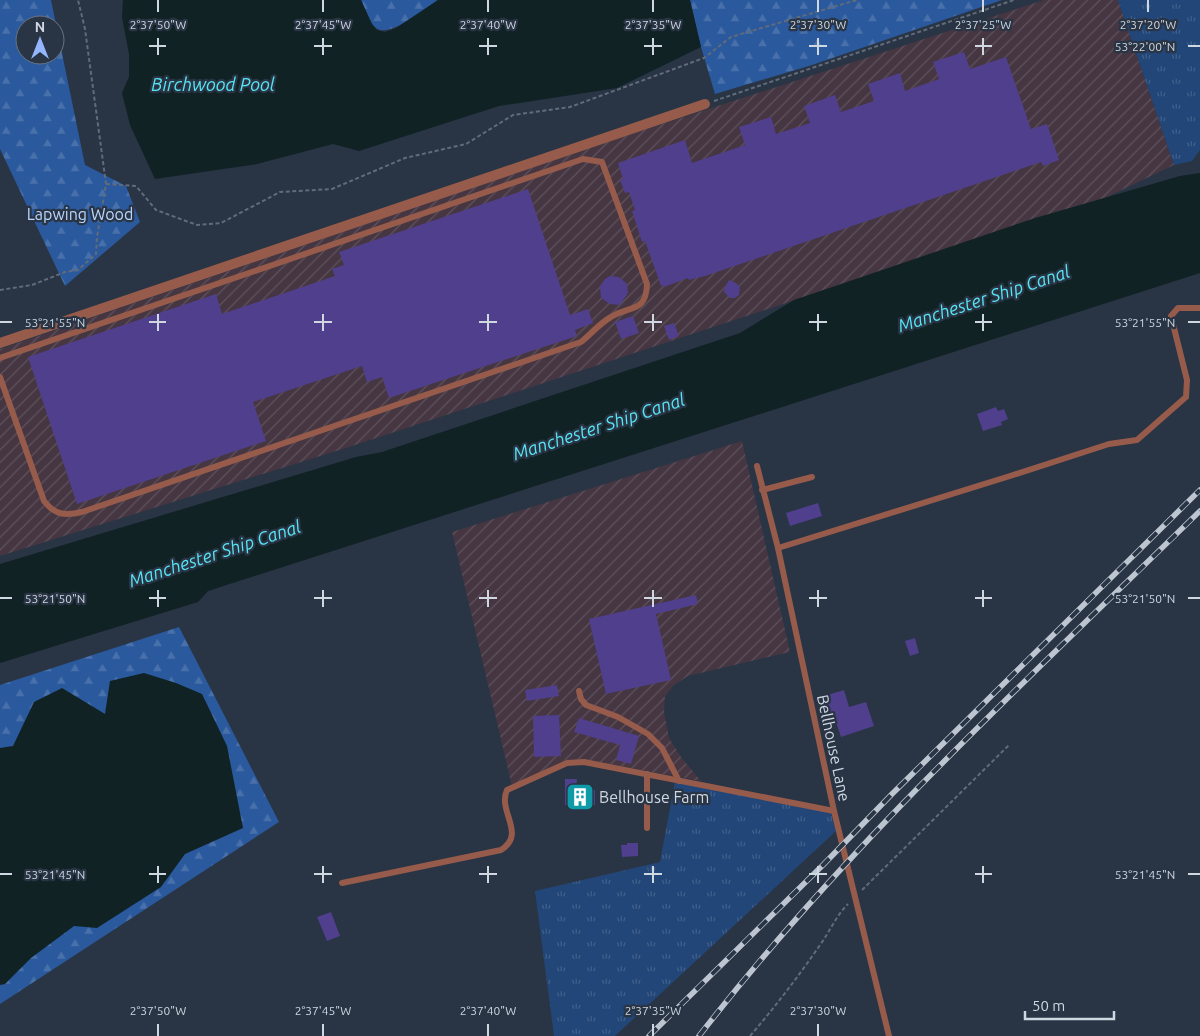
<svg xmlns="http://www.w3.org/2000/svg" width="1200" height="1036" viewBox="0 0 1200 1036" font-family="Ubuntu,sans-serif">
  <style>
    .industrial { fill: url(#industrial-furrows) }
    .grass { fill: url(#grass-tufts) }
    .forest { fill: url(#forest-firs); fill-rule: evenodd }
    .water { fill: #102224 }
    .building { fill: #503f8c }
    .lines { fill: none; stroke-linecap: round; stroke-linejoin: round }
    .path { stroke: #616b79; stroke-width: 2; stroke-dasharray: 4 2.5; stroke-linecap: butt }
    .lane { stroke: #965b4a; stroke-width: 6 }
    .street { stroke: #965b4a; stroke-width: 10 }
    .rail-casing { stroke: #bdc5d0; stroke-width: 5.5 }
    .rail { stroke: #293444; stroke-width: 4; stroke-dasharray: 11; stroke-linecap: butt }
    .ticks { fill: none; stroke: #cfd7e1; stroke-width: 2 }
    .labels { text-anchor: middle; stroke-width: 4.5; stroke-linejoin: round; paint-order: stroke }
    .park-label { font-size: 16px; fill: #bbd6fd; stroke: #293444 }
    .street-label { font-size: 16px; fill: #cfd7e1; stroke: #293444 }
    .poi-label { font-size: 16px; fill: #cfd7e1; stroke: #293444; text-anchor: start }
    .water-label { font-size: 18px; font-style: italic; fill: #56e5f3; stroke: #293444 }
    .ticks-label { font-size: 12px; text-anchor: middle; fill: #cfd7e1; stroke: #293444; stroke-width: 4.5; stroke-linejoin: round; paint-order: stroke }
  </style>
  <defs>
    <pattern id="industrial-furrows" width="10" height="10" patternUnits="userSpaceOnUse" patternTransform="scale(1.25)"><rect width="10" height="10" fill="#453642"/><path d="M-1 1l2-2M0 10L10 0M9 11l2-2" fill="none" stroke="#5f525d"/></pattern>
    <pattern id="grass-tufts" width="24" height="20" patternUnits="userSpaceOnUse" patternTransform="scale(1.25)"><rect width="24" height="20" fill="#224678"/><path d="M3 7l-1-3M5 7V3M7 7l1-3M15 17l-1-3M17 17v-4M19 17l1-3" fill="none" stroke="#41608b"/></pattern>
    <pattern id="forest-firs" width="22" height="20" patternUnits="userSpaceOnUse" patternTransform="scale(1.25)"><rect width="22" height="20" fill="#2a599d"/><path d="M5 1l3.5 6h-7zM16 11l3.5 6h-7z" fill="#4870aa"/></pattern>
  </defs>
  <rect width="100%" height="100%" fill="#293444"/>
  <g class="industrial">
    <polygon points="1044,0 1118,0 1174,165 1105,198 346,448 0,556 0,349 607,142"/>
    <polygon points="742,441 790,652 688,676 674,685 665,696 664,712 669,738 681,757 701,781 586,760 566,760 512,786 452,532"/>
  </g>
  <g class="grass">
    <polygon points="1118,0 1200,0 1200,150 1192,161 1174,165"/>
    <polygon points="675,781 831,813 836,831 615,1036 554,1036 535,891 660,862"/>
  </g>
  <g class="forest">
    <path d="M0 0H51L85 165 126 186 140 222 65 286 0 149ZM25 25H55V55H25Z"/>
    <path d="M361 0H438C426 8 389 39 376 28 368 22 365 9 361 0Z"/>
    <polygon points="690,0 1002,0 812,65 715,94 701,47"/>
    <polygon points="179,627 279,822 0,1004 0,685"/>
  </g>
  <g class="water">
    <polygon points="123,0 361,0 372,24 377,30 385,32 396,28 438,0 690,0 701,47 617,88 499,106 359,151 333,144 257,164 155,179 130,125 122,93 129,77 129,54 122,17"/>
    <polygon points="1200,173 1200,273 208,591 198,602 0,663 0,564 356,457 382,452 740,333 794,300 1035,218 1180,176"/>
    <polygon points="144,673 176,683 202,694 227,746 243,828 185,854 161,887 97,928 74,926 31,958 5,984 0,985 0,748 13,746 34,702 62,688 105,714 110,681"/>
  </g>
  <g class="building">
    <polygon points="964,52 970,69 1006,57 1031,129 1047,124 1059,160 1043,166 1041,162 705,276 689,280 688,278 664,287 663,285 661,286 645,241 642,242 632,211 635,210 629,192 625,193 620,180 623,179 618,163 685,140 692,163 745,145 739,127 771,117 776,134 810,123 804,106 835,95 841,112 874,101 868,84 900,73 905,91 939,79 933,62"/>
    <polygon points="528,189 570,315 588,309 593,323 575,330 577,336 389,398 382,377 367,382 362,366 253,402 266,441 77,504 28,357 216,294 222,314 335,276 332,269 344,265 339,252"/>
    <polygon points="610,276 619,277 627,284 628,293 620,305 610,304 601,298 600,286 605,279"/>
    <polygon points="729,280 736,283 740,287 739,295 735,298 730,298 724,292 725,287"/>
    <polygon points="633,316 639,333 621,339 615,322"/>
    <polygon points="674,323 679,336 669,340 664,326"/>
    <polygon points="996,407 998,411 1004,409 1008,419 1001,422 1002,425 983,431 977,414"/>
    <polygon points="818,503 822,516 790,526 786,513"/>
    <polygon points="696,595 698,604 656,614 671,680 606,694 589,619"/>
    <polygon points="915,638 919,653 910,656 905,641"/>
    <polygon points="557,685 559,696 527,701 525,690"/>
    <polygon points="844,690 849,707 866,702 874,726 841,737 833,713 830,714 824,696"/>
    <polygon points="559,715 561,756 534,757 533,716"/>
    <polygon points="579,718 639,736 631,764 616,760 620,745 574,732"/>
    <polygon points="565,779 577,779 576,789 595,790 595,805 565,805"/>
    <polygon points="627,843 638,843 638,856 622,857 621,845 627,845"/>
    <polygon points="331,912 340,936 327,941 317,917"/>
  </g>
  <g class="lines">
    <g class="path">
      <polyline points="714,101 1014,0"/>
      <polyline points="106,184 136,186 156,210 197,225 221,223 280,192 332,189 405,158 466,144 513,115 570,107 704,58 731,37 857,0"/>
      <polyline points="0,290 32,285 65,272 78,270 96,254 97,237 106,184 85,29 78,0"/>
      <polyline points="862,890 1009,745"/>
      <path d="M750 1036C775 1007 798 977 820 945 830 931 836 916 848 904"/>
    </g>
    <g class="lane">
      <path d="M0 358 583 159 602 162 647 284C646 313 631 305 611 317 600 323 591 334 581 342L82 512C65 516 55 515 44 501L0 377"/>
      <polyline points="757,466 778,548 834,811 889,1036"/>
      <polyline points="762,490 812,477"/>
      <polyline points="778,548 1010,476 1109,444 1137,440 1186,397 1187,380 1171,316 1178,308 1200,308"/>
      <polyline points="579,691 581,699 586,705 618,717 648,734 662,748 679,781"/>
      <polyline points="647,774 647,828"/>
      <path d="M342 883 501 850C527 834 497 811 507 790L567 763 584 762 834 811"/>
    </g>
    <polyline class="street" points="0,343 705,104"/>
    <defs>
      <g id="rail">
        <polyline points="649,1036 823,865 892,794 1200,490"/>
        <path d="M699 1036C848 844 1027 680 1200 511"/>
      </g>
    </defs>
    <use href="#rail" class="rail-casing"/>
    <use href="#rail" class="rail"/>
  </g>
  <path class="ticks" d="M158 0V12M323 0V12M488 0V12M653 0V12M818 0V12M983 0V12M1148 0V12M158 38V55M323 38V55M488 38V55M653 38V55M818 38V55M983 38V55M149 46H166M314 46H332M479 46H497M644 46H662M809 46H827M975 46H992M1188 46H1200M158 314V331M323 314V331M488 314V331M653 314V331M818 314V331M983 314V331M0 322H12M149 322H166M314 322H332M479 322H497M644 322H662M809 322H827M975 322H992M1188 322H1200M158 590V607M323 590V607M488 590V607M653 590V607M818 590V607M983 590V607M0 598H12M149 598H166M314 598H332M479 598H497M644 598H662M809 598H827M975 598H992M1188 598H1200M158 866V883M323 866V883M488 866V883M653 866V883M818 866V883M983 866V883M0 874H12M149 874H166M314 874H332M479 874H497M644 874H662M809 874H827M975 874H992M1188 874H1200M158 1024V1036M323 1024V1036M488 1024V1036M653 1024V1036M818 1024V1036"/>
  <defs>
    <symbol id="building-square" viewBox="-11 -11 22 22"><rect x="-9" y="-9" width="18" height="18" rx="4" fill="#0f9aa8" stroke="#293444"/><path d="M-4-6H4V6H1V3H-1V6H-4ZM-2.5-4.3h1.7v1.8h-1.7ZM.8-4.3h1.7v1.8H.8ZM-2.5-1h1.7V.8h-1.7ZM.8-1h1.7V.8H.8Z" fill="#fff"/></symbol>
  </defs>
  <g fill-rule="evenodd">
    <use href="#building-square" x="564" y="781" width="32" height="32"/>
  </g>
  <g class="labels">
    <g class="park-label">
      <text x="80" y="220">Lapwing Wood</text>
    </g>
    <g class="street-label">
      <text transform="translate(834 748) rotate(78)" y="6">Bellhouse Lane</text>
    </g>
    <g class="poi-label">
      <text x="599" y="803">Bellhouse Farm</text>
    </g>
    <g class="water-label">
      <text x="213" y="91">Birchwood Pool</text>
      <text transform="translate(984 299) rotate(-18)" y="6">Manchester Ship Canal</text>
      <text transform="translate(599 427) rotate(-18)" y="6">Manchester Ship Canal</text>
      <text transform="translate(215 554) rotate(-18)" y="6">Manchester Ship Canal</text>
    </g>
  </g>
  <g class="ticks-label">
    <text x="158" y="29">2°37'50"W</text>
    <text x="323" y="29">2°37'45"W</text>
    <text x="488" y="29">2°37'40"W</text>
    <text x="653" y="29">2°37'35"W</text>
    <text x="818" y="29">2°37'30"W</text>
    <text x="983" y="29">2°37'25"W</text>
    <text x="1148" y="29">2°37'20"W</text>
    <text x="1145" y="51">53°22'00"N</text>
    <text x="55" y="327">53°21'55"N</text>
    <text x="1145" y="327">53°21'55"N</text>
    <text x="55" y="603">53°21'50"N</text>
    <text x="1145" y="603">53°21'50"N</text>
    <text x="55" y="879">53°21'45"N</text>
    <text x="1145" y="879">53°21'45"N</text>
    <text x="158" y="1015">2°37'50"W</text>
    <text x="323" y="1015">2°37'45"W</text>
    <text x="488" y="1015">2°37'40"W</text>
    <text x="653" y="1015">2°37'35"W</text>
    <text x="818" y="1015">2°37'30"W</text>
  </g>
  <g transform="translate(40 40)"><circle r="24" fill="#293444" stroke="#6b7583"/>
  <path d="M0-4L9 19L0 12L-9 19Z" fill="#95b6fd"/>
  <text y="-8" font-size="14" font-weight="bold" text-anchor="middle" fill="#cfd7e1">N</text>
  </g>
  <path d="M1025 1011v8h89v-8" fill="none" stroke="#cfd7e1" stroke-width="2.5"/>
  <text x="1032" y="1011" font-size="15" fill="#cfd7e1" stroke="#293444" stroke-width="4" paint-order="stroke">50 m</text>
</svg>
